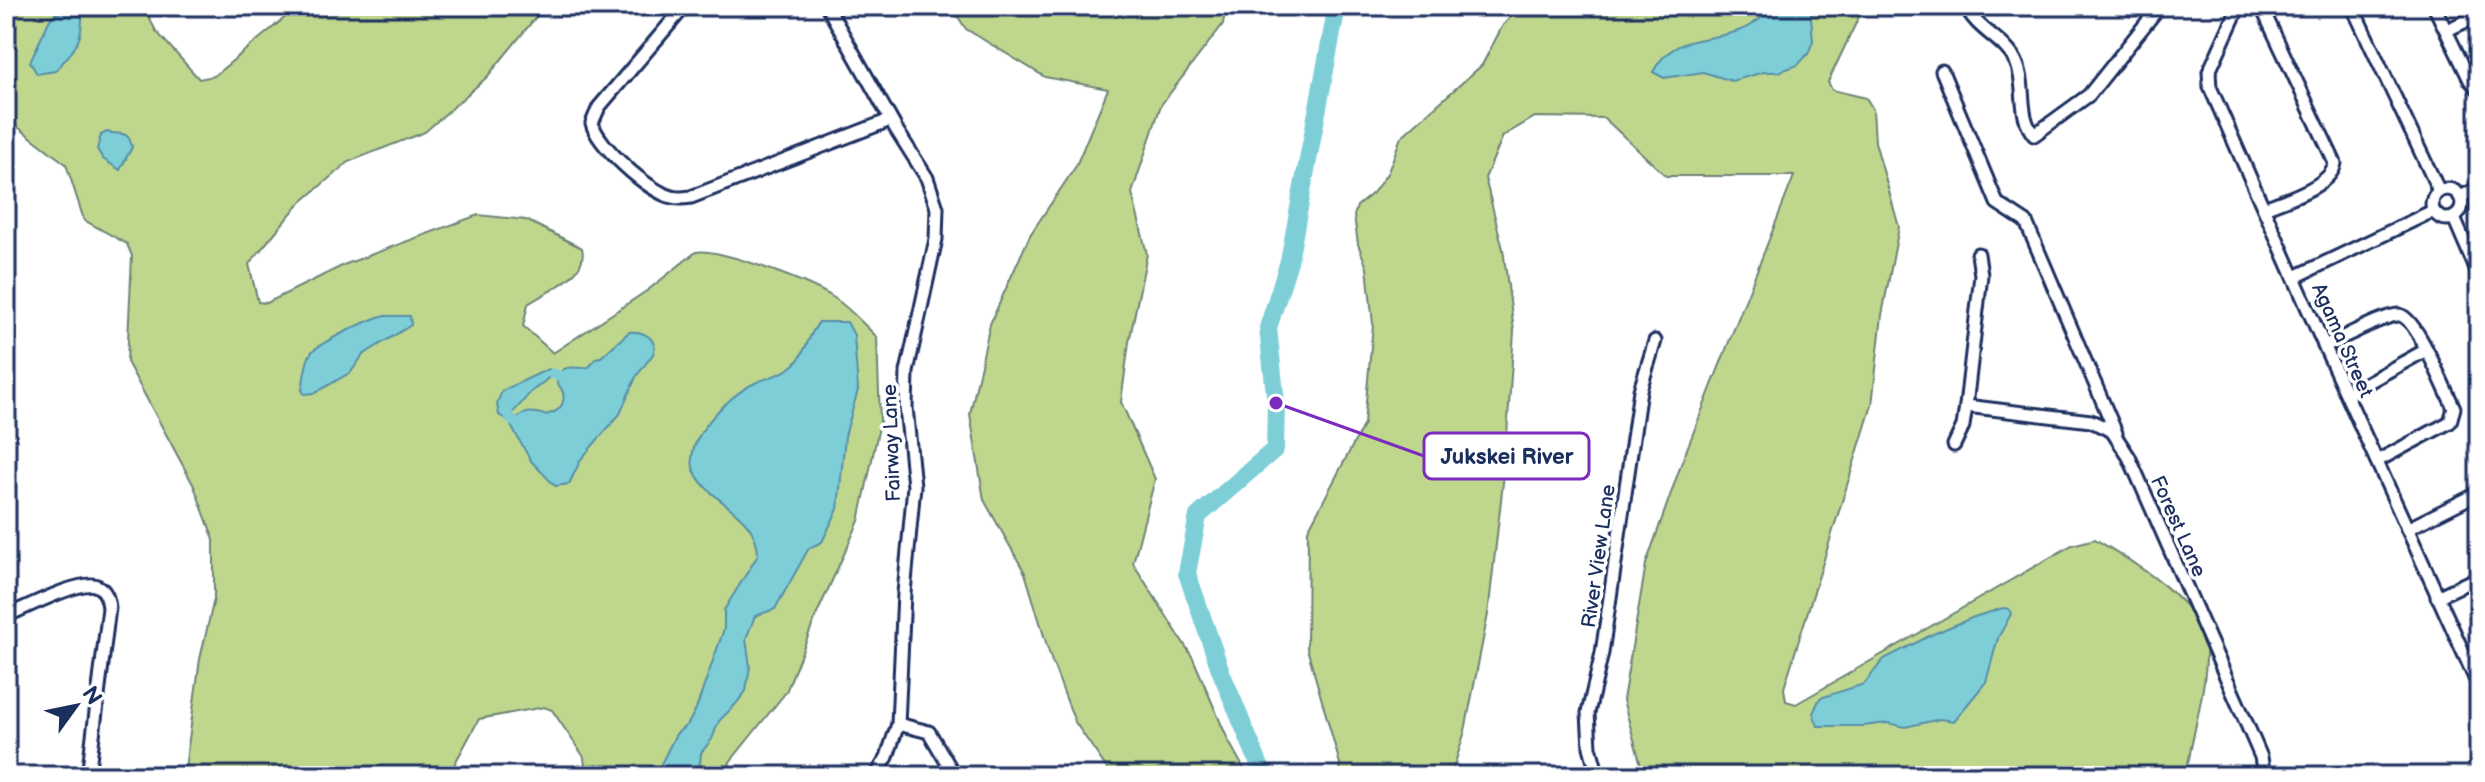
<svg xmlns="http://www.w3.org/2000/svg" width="2485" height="782" viewBox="0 0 2485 782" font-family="'Balsamiq Sans',sans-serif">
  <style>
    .green { fill: #bfd78d; stroke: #6d8376; stroke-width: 2 }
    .water { fill: #7eced8; stroke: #568ea7; stroke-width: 2 }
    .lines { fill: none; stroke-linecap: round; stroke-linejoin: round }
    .canal { stroke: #7eced8; stroke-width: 11 }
    .river { stroke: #7eced8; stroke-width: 18 }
    .street-casing { stroke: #1b2f5e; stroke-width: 17 }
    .street { stroke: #fff; stroke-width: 11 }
    .labels { text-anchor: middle; stroke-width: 7; stroke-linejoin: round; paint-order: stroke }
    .street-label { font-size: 20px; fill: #1b2f5e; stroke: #fff }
    .leader { fill: none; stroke: #7b2cbf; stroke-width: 3 }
    .callout-dot { fill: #7b2cbf; stroke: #fff; stroke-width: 3 }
    .callout { fill: #fff; stroke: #7b2cbf; stroke-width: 3 }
    .callout-label { font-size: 22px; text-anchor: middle; font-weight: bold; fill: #1b2f5e }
  </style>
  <rect width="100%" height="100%" fill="#fff"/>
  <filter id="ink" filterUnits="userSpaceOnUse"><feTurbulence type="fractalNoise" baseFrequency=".0125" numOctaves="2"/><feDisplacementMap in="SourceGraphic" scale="16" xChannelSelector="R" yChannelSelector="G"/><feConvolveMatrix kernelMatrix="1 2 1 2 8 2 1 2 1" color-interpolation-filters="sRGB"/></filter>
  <g filter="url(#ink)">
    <g class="green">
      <path d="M6 6H143L156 31 199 79 214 76 299 6H545L487 77 425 132 348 162 297 206 249 264 258 302 267 303 346 264 478 215 526 220 582 248C589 276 547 291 528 304L523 326 553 353 648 290 696 252C718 247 810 283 831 296 848 306 863 324 877 337L880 422 859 521 816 616 786 692 730 762 727 776H586L584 757 552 710 544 707 479 719 448 776H184L200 659 214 599V540L194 486 127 362 132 256 127 244 84 220 66 164 6 118Z"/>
      <polygon points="951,6 1226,6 1223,24 1161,105 1132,193 1147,254 1129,342 1121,402 1155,479 1133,563 1193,658 1228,740 1248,776 1112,776 1075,722 1051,659 1025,573 984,500 970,414 990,324 1030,235 1076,166 1108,89 1045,77 966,29"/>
      <path d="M1521 6H1864L1828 82 1832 90 1866 98 1873 109 1875 142 1899 227 1882 315 1872 405 1784 688 1786 701 1796 704 2072 545 2095 539C2130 560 2205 603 2206 649 2207 685 2195 724 2189 759L2183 776H1644L1623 700 1646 564 1683 459 1794 176H1666L1604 118 1535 117 1503 136 1485 178 1503 249 1514 331 1505 465 1488 614 1465 731 1451 776H1341L1340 764 1307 648 1308 530 1364 424 1373 324 1367 268 1358 244 1354 216 1357 206 1373 193 1388 172 1401 137 1482 65 1503 25Z"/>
    </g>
    <g class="water">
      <path d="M1778 6H1810L1813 41 1808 54 1798 65 1778 72H1764L1732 81 1703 72 1664 78 1653 72C1674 31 1711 44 1746 28 1757 22 1767 13 1778 6Z"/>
      <path d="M64 11 82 13C83 43 74 50 55 71L37 74 30 62 49 21 53 15Z"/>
      <path d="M107 132C122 136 128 129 132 147L120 170 103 159 97 149 101 135Z"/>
      <path d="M382 316H410L411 325 363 355 351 372 315 393 304 394 302 390C304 380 305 362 311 353 317 344 370 319 382 316Z"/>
      <path d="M819 322H847L854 335 858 390 845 436 838 509 822 542 809 548 775 609 755 616 746 639 750 666 746 691 735 705 719 721 712 739 701 753 700 764 690 776H655L676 734 688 724 696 709 724 629V610L758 555C758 514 712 504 696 474 678 443 729 395 755 383 768 377 783 375 794 365 806 353 808 335 819 322Z"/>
      <path d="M629 332C641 331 652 335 655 347L653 354 636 377 620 414 581 459 569 484 555 486 531 461 510 424C522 412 529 410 545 415 563 412 570 397 557 383 562 359 573 371 589 367L596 358 601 357Z"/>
      <path d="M548 369 554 371C548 381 537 386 529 394 522 403 514 412 506 419L499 415 497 404 502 391Z"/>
      <polygon points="2003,608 2009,609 2011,614 1998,638 1986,682 1954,721 1940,719 1905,727 1888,723 1863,726 1818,726 1813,713 1820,698 1864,684 1884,659 1933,634 1974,617"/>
    </g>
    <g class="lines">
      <g class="canal">
        <polyline points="553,374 559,376"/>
        <polyline points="509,416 513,421"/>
      </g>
      <polyline class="river" points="1264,776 1221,672 1187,573 1198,516 1275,449 1276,403 1268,328 1289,261 1337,6"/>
      <defs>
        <g id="street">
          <path d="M685 6 599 107 592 123C597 145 649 192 672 197 678 199 685 198 691 197L890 120"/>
          <polyline points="827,6 896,129 927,178 937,208 936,239 907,372 906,407 914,486 904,593 898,724 887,757 876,776"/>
          <path d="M1966 6C1976 30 2005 39 2016 62 2027 84 2017 116 2034 135L2089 95 2160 6"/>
          <polyline points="2239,6 2209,72 2210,87 2319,334 2479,687"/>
          <path d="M2261 6 2335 163C2332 186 2284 200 2264 208"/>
          <polyline points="2352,6 2439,191"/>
          <polyline points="2434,6 2470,80 2479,90"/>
          <polyline points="2447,30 2479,15"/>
          <polyline points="1942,71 1997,203 2026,222 2116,433"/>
          <circle cx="2447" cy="204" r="15"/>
          <polyline points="2460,197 2479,188"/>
          <polyline points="2454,218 2479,276"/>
          <polyline points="2295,277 2433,211"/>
          <path d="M2324 346C2339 340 2386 314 2399 315 2415 316 2441 381 2449 397L2454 408 2450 422 2377 461"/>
          <polyline points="2347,394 2426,350"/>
          <polyline points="1966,406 2091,421 2112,431 2129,457 2245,720 2261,757 2264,776"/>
          <polyline points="1954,445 1963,426 1966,406 1981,275 1978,254"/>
          <polyline points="2407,529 2479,493"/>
          <polyline points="2437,597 2479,577"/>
          <path d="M6 616C23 609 83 578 97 586 106 590 108 599 109 608L88 776"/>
          <polyline points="898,724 929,732 955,776"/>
          <polyline points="1598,776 1590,747 1588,713 1602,653 1640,390 1655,341"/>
        </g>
      </defs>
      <use href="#street" class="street-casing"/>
      <use href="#street" class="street"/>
    </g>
  </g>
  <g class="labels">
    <g class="street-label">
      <text transform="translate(2343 340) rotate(66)" y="7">Agama Street</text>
      <text transform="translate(891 443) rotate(-92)" y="7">Fairway Lane</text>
      <text transform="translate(2179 526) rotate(66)" y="7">Forest Lane</text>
      <text transform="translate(1598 556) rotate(-82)" y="7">River View Lane</text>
    </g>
  </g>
  <path class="leader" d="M1276 403L1424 456"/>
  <circle class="callout-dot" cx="1276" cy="403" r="8"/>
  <rect class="callout" x="1424" y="433" width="165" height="46" rx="8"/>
  <g class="callout-label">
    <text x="1507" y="464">Jukskei River</text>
  </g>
  <rect width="2485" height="782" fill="none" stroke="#fff" stroke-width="32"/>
  <rect x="16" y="16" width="2453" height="750" fill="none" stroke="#1b2f5e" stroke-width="3" filter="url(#ink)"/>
  <g transform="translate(76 706) rotate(57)" stroke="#ffffff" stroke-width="6" paint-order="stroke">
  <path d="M0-6L14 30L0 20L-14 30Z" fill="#1b2f5e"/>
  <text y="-12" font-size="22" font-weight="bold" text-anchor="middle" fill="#1b2f5e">N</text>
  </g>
</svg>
